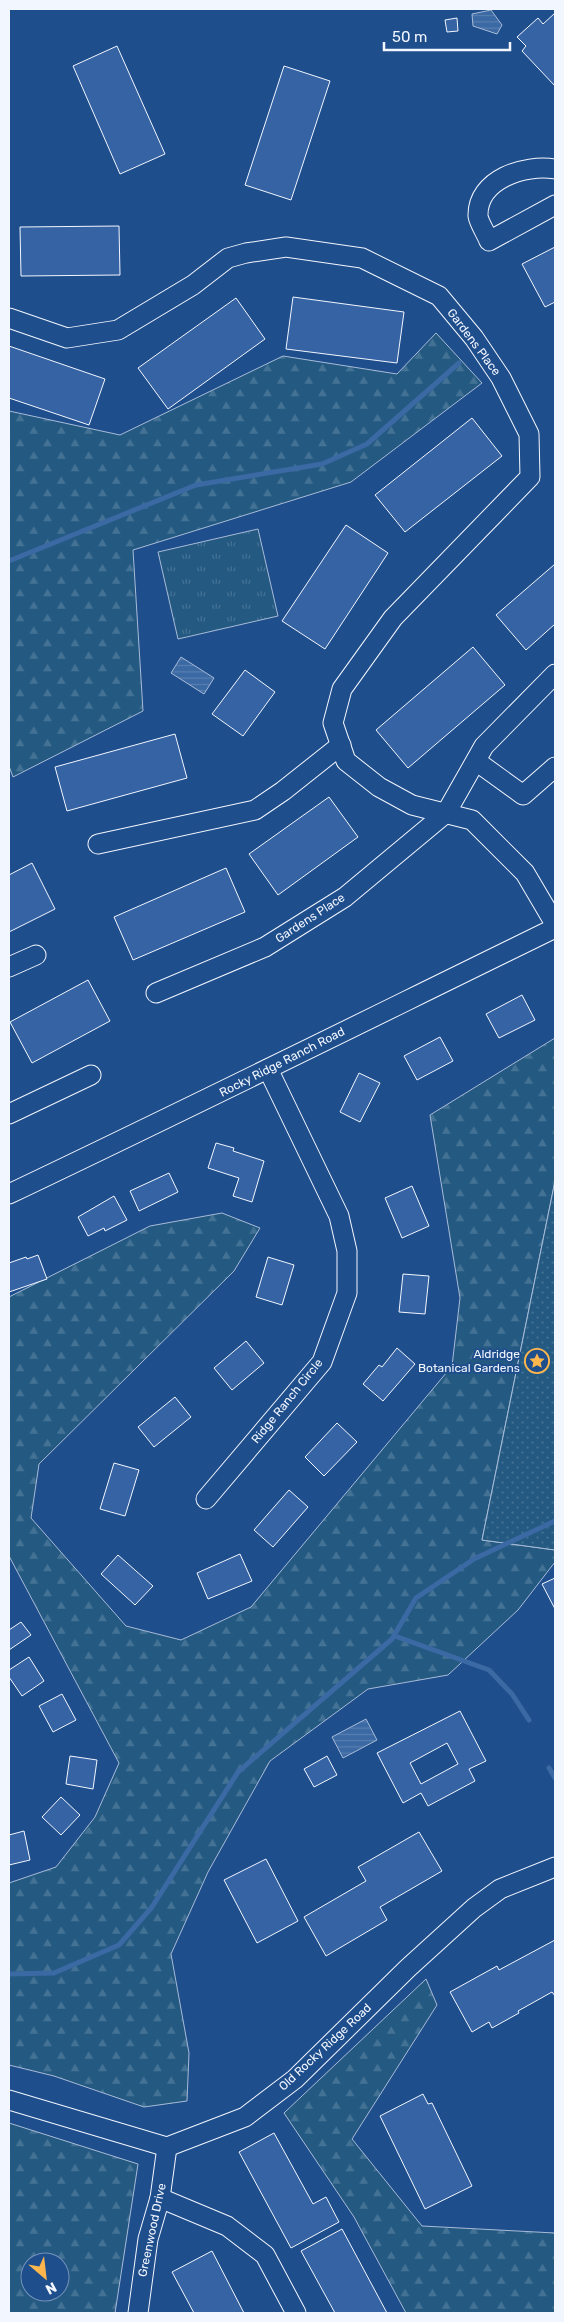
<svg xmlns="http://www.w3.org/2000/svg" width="564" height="2322" viewBox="0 0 564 2322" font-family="Rubik,sans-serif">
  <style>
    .grass { fill: url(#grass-tufts); stroke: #a8bbd7 }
    .forest { fill: url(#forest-firs); stroke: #a8bbd7; fill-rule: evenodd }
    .garden { fill: url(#garden-dots); stroke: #a8bbd7 }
    .water { fill: url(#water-rules); stroke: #a8bbd7 }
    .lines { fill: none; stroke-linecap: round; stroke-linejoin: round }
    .stream { stroke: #3b69a3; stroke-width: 5 }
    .building { fill: #3563a3; stroke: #f2f6ff; fill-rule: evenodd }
    .minor-casing { stroke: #f2f6ff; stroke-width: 21 }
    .minor { stroke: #1f4e8c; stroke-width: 19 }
    .labels { text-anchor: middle; stroke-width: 4; stroke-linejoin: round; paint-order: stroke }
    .street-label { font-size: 12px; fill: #f2f6ff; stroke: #1f4e8c }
    .poi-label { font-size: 12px; fill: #f2f6ff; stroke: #1f4e8c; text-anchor: end }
  </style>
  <defs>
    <pattern id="grass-tufts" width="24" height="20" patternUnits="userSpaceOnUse" patternTransform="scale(1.25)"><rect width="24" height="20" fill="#245a82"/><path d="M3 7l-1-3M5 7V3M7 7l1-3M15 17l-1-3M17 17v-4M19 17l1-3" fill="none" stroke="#447295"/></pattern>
    <pattern id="forest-firs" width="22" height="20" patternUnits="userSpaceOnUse" patternTransform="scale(1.25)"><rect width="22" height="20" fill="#245a82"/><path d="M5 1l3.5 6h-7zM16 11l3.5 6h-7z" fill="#447295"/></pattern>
    <pattern id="garden-dots" width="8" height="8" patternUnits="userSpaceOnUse" patternTransform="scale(1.25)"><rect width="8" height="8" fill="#245a82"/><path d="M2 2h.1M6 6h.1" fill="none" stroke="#447295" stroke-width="1.8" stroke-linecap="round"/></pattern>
    <pattern id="water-rules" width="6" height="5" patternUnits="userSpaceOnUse" patternTransform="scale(1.25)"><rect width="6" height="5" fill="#3b69a3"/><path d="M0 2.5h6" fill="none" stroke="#587fb1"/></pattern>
  </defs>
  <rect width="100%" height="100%" fill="#1f4e8c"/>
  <polygon class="grass" points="258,529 278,616 178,639 158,552"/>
  <g class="forest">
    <polygon points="436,333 482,383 351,482 133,550 143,711 13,777 9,766 9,411 120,435 283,356 397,374"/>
    <polygon points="555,1038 555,1181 482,1540 555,1550 555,1562 518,1610 448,1675 368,1689 270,1761 208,1872 171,1954 189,2053 187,2101 144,2107 54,2076 9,2065 9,1883 56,1867 95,1817 119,1763 9,1556 9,1297 150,1226 222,1213 260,1228 234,1271 39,1464 31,1518 126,1626 181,1640 251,1607 452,1366 460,1298 430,1115"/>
    <polygon points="426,1979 437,2005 352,2139 422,2226 555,2233 555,2313 406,2313 354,2217 284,2113"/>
    <path d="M9 2123 138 2164 115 2313H9ZM30 2262H60V2292H30Z"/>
  </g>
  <polygon class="garden" points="555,1181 555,1550 482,1540"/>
  <g class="water">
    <polygon points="491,10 502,25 497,34 473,26 472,14"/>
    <polygon points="181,657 214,678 204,694 171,673"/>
    <polygon points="366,1719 377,1740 343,1758 332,1737"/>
  </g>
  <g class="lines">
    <g class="stream">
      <polyline points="9,561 196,485 322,464 367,444 459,363"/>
      <polyline points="395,1636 489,1670 512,1694 529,1720"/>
      <polyline points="549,1768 555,1778"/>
      <polyline points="9,1974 54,1973 119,1945 152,1907 238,1772 392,1639 416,1598 474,1559 555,1521"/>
    </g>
  </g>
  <g class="building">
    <polygon points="555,13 555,86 522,51 526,46 517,37 538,18 543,24"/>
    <polygon points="457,18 458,31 447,32 445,20"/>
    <polygon points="117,46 165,154 120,174 73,66"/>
    <polygon points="284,66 330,81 291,200 245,185"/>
    <polygon points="119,226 120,275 21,276 20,227"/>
    <polygon points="555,247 555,302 545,307 522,264"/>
    <polygon points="293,297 404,312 397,363 286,349"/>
    <polygon points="236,298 265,339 168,409 138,368"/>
    <polygon points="9,346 105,379 89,425 9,398"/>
    <polygon points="472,418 502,456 405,532 375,495"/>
    <polygon points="346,525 388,553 325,649 282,621"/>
    <polygon points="555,564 555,624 526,650 496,615"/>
    <polygon points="473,647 505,685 408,768 376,730"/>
    <polygon points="245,670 275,692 243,736 212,714"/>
    <polygon points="175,734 187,778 67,811 55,767"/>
    <polygon points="329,797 358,837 278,895 249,854"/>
    <polygon points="32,863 55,909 9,932 9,875"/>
    <polygon points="226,868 245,912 133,960 114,917"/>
    <polygon points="88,980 110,1021 32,1063 10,1022"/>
    <polygon points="522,995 535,1020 499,1038 486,1014"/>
    <polygon points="440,1037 453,1061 417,1080 404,1056"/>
    <polygon points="359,1073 380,1083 360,1122 340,1112"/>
    <polygon points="216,1143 234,1148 233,1151 264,1161 252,1202 233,1196 239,1178 208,1168"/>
    <polygon points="169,1173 178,1192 139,1211 130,1191"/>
    <polygon points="412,1186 429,1226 402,1238 385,1198"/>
    <polygon points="114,1196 127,1220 105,1231 104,1228 88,1236 78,1217"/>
    <polygon points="38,1255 47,1279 9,1292 9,1263 26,1257 27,1259"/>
    <polygon points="268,1257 294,1265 282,1305 256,1297"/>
    <polygon points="403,1274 429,1276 425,1314 399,1312"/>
    <polygon points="246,1341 264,1363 232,1390 214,1368"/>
    <polygon points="397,1348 415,1364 383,1401 363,1384 379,1365 382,1367"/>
    <polygon points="175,1397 191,1417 154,1447 138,1427"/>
    <polygon points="337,1423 357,1442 324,1476 305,1457"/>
    <polygon points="114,1463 139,1470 125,1516 100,1509"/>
    <polygon points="289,1490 308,1507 273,1547 254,1530"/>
    <polygon points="240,1554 252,1581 208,1599 197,1573"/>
    <polygon points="118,1555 153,1586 135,1605 101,1574"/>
    <polygon points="555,1578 555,1609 542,1584"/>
    <polygon points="21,1622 31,1635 9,1650 9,1630"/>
    <polygon points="29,1657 44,1681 22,1696 9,1677 9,1670"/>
    <polygon points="62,1694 76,1720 53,1732 39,1706"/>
    <path d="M460 1711 486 1761 469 1769 475 1781 428 1806 421 1793 403 1803 377 1753ZM447 1743 458 1764 421 1784 410 1763Z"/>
    <polygon points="70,1756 97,1760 93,1789 66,1784"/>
    <polygon points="327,1756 337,1775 314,1787 304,1769"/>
    <polygon points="61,1797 80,1815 61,1835 42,1817"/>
    <polygon points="24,1831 30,1860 9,1865 9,1835"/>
    <polygon points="419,1832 442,1871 380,1907 387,1920 326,1956 304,1917 366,1881 358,1867"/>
    <polygon points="266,1859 298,1921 257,1943 224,1880"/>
    <polygon points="555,1940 555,1996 552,1992 518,2011 519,2013 492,2028 489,2022 472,2032 450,1992 497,1966 499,1970"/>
    <polygon points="423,2094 428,2104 432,2103 472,2186 425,2209 380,2116"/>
    <polygon points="274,2133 313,2204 326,2197 339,2222 291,2248 239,2152"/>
    <polygon points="342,2229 387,2313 335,2313 301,2251"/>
    <polygon points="212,2251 244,2313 194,2313 172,2272"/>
  </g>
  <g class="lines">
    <defs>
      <g id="minor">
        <path d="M555 169C525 164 477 179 478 216 479 223 486 233 489 241L555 205"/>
        <polyline points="9,318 67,338 118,330 193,285 228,258 246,253 286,247 362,258 439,296 474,338 501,378 529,434 530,477 393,618 342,689 333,723 346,761 379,787 412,805 472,820 525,873 555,924"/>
        <polyline points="476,761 523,795 555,767"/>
        <polyline points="98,844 255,810 283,791 341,745"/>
        <polyline points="9,967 36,955"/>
        <polyline points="156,993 265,947 345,897 446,813 484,746 555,674"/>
        <polyline points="9,1114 91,1075"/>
        <path d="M9 1194C192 1107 373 1017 555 928"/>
        <polyline points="206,1499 322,1362 347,1293 347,1251 339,1216 268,1069"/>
        <polyline points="9,2100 167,2147 245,2117 295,2079 408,1968 474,1908 500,1889 555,1867"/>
        <polyline points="160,2198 227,2226 265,2255 296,2313"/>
        <polyline points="138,2313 148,2239 160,2198 167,2147"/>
      </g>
    </defs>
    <use href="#minor" class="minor-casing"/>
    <use href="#minor" class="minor"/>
  </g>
  <defs>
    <symbol id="sight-ring" viewBox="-11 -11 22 22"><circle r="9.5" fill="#1f4e8c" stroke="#ffb74d" stroke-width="1.5"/><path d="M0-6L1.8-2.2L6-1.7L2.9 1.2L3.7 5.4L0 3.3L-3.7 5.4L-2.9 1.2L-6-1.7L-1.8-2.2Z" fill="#ffb74d"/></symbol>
  </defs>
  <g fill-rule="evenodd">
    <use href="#sight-ring" x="523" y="1347" width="28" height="28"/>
  </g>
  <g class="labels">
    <g class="street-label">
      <text transform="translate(474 342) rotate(53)" y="4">Gardens Place</text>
      <text transform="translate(310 918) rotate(-33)" y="4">Gardens Place</text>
      <text transform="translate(282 1062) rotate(-27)" y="4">Rocky Ridge Ranch Road</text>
      <text transform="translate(287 1401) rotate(-51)" y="4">Ridge Ranch Circle</text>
      <text transform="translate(325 2047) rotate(-43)" y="4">Old Rocky Ridge Road</text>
      <text transform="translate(152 2230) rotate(-78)" y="4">Greenwood Drive</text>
    </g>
    <g class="poi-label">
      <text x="520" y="1358">Aldridge<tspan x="520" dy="14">Botanical Gardens</tspan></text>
    </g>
  </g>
  <rect width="564" height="2322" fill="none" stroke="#f2f6ff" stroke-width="20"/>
  <g transform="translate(45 2277) rotate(152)"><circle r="24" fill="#1f4e8c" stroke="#7391ba"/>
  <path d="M0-4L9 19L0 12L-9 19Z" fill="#ffb74d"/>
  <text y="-8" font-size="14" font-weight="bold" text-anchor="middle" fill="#f2f6ff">N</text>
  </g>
  <path d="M384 42v8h126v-8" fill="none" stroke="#f2f6ff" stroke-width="2.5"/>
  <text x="392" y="42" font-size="15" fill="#f2f6ff" stroke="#1f4e8c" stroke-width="4" paint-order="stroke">50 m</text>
</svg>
